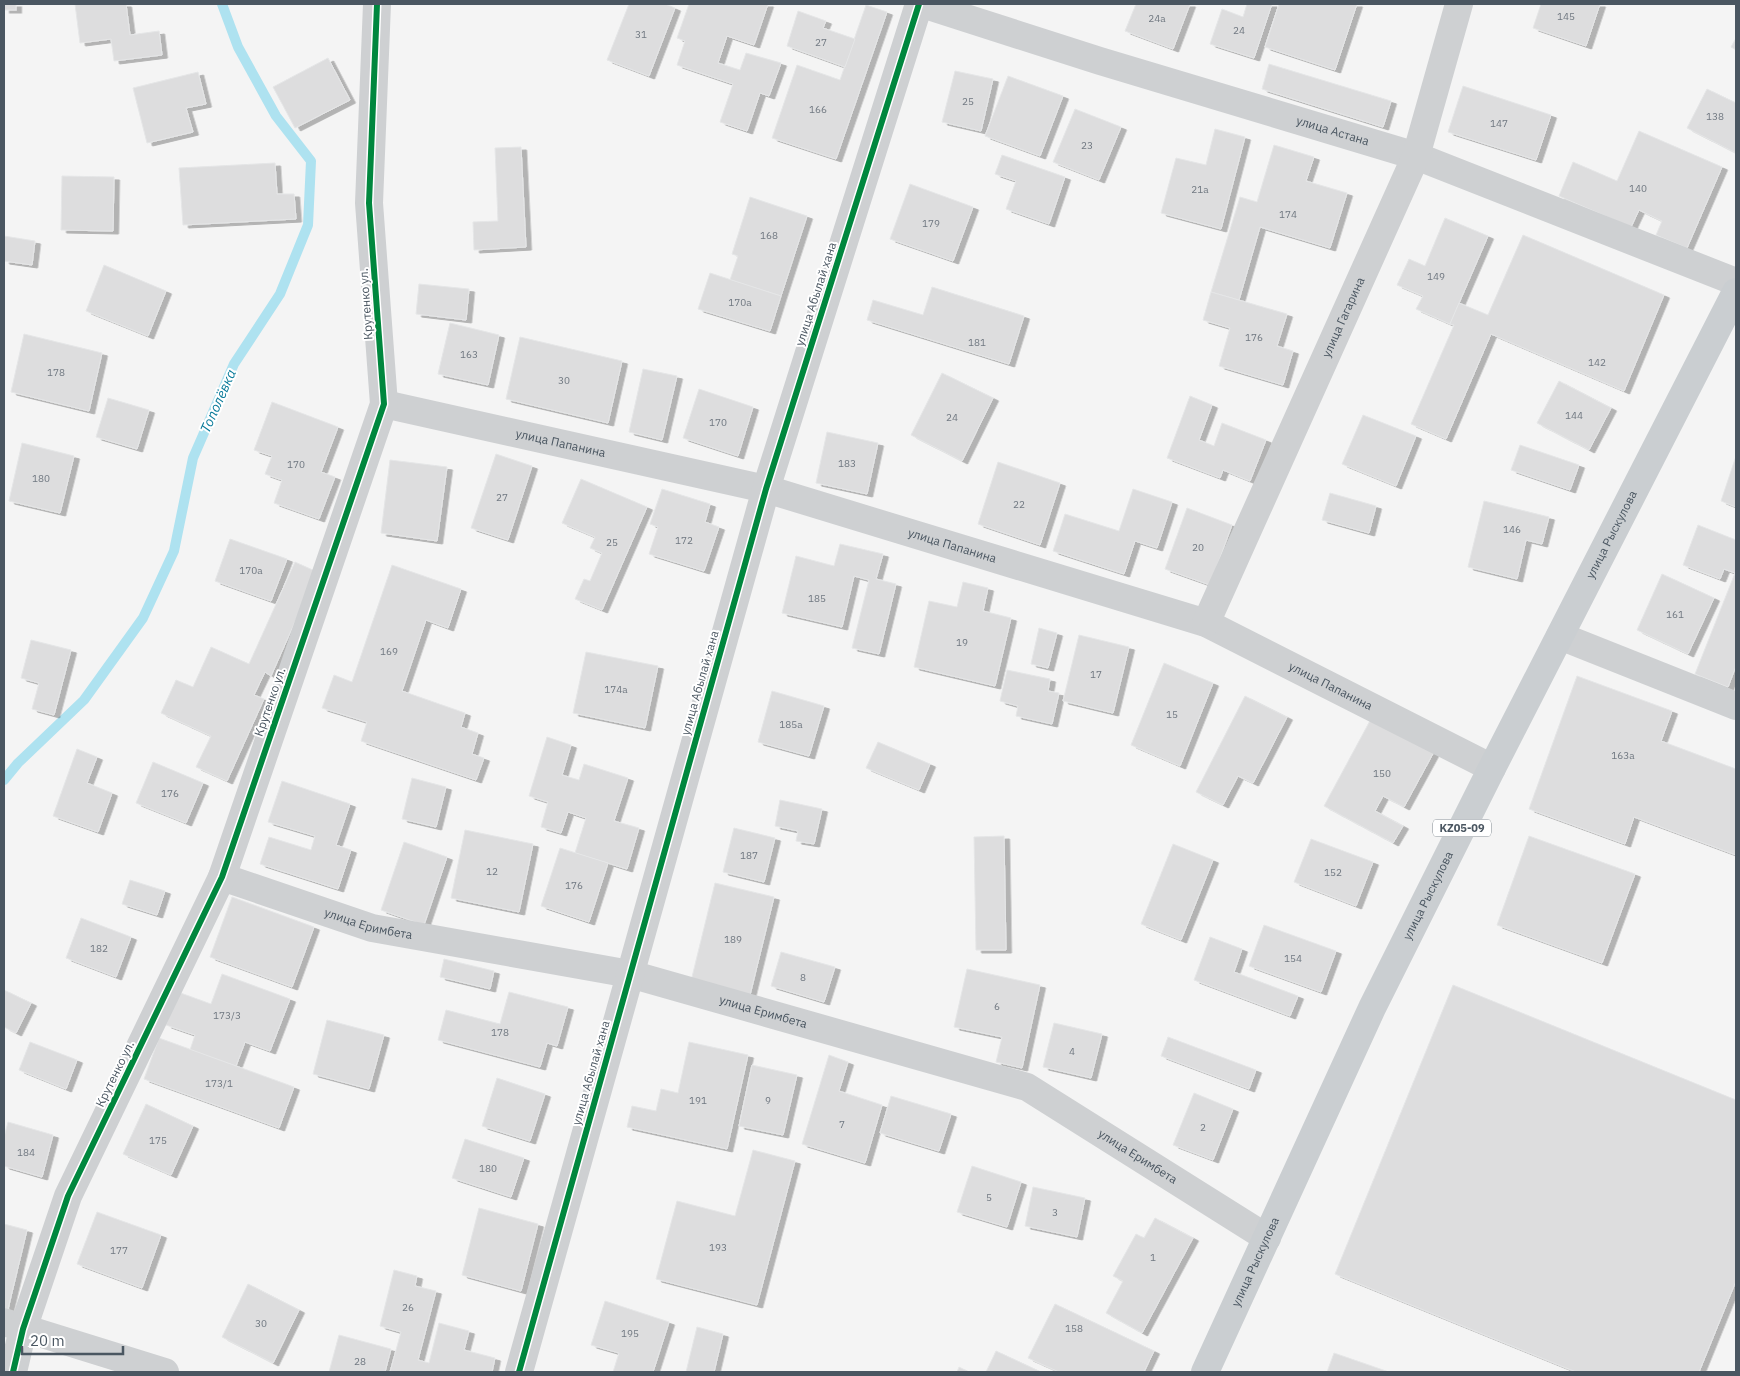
<svg xmlns="http://www.w3.org/2000/svg" width="1740" height="1376" viewBox="0 0 1740 1376" font-family="'IBM Plex Sans',sans-serif">
  <style>
    .lines { fill: none; stroke-linecap: round; stroke-linejoin: round }
    .stream { stroke: #aee2f0; stroke-width: 10 }
    .building { fill: #ddddde; stroke: #e5e6e7; filter: url(#shadow) }
    .minor { stroke: #ced0d2; stroke-width: 28 }
    .major { stroke: #caced1; stroke-width: 28 }
    .cycleway-casing { stroke: #fff; stroke-width: 9 }
    .cycleway { stroke: #00873e; stroke-width: 6 }
    .labels { text-anchor: middle; stroke-width: 4; stroke-linejoin: round; paint-order: stroke }
    .number-label { font-size: 10px; fill: #707881 }
    .shield { fill: #fff; stroke: #808990; stroke-width: 1 }
    .shield-label { font-size: 11px; font-weight: bold; fill: #4a5661 }
    .street-label { font-size: 12px; fill: #4a5661; stroke: #fff }
    .water-label { font-size: 14px; font-style: italic; fill: #0c7c9b; stroke: #fff }
  </style>
  <defs>
    <filter id="shadow"><feDropShadow dx="5.5" dy="3" stdDeviation="0" flood-color="#0004"/></filter>
  </defs>
  <rect width="100%" height="100%" fill="#f4f4f4"/>
  <g class="lines">
    <polyline class="stream" points="4,780 18,763 84,700 143,618 174,551 193,458 234,364 280,294 308,225 311,161 276,116 238,47 222,4"/>
  </g>
  <g class="building">
    <rect x="4" y="4" width="12" height="6"/>
    <polygon points="75,4 126,4 130,35 159,31 162,55 114,61 111,39 80,43"/>
    <polygon points="629,4 665,4 675,8 649,76 607,60"/>
    <polygon points="689,4 768,4 754,45 727,36 718,63 740,70 746,53 781,63 769,96 760,93 747,131 720,122 733,84 677,65 685,41 677,38"/>
    <polygon points="1136,4 1190,4 1173,49 1125,31"/>
    <polygon points="1247,4 1272,4 1254,58 1210,44 1222,9 1243,17"/>
    <polygon points="1279,4 1357,4 1335,70 1265,47"/>
    <polygon points="1541,4 1600,4 1586,46 1533,28"/>
    <polygon points="866,5 887,12 836,159 772,138 797,65 840,80"/>
    <polygon points="798,11 826,21 823,28 855,39 845,67 787,46"/>
    <polygon points="1736,38 1736,50 1731,47"/>
    <polygon points="328,58 350,100 295,128 273,87"/>
    <polygon points="1269,64 1391,101 1383,127 1262,89"/>
    <polygon points="955,71 993,79 981,131 942,122"/>
    <polygon points="198,72 206,104 186,108 193,132 147,143 133,88"/>
    <polygon points="1008,76 1063,96 1040,156 985,136"/>
    <polygon points="1463,86 1551,115 1536,160 1448,132"/>
    <polygon points="1707,89 1736,103 1736,153 1687,128"/>
    <polygon points="1075,109 1121,127 1099,180 1053,162"/>
    <polygon points="1215,129 1245,137 1221,229 1161,213 1176,158 1206,165"/>
    <polygon points="1639,131 1722,167 1687,248 1656,235 1662,221 1639,210 1631,227 1559,196 1573,162 1617,181"/>
    <polygon points="1274,145 1314,157 1306,181 1347,193 1330,248 1260,227 1239,300 1211,292 1240,197 1257,202"/>
    <polygon points="521,147 526,247 474,250 473,222 498,221 495,148"/>
    <polygon points="1002,155 1065,177 1049,224 1006,209 1016,181 995,174"/>
    <polygon points="275,163 277,194 294,194 296,219 183,225 179,168"/>
    <polygon points="62,176 114,177 113,231 61,230"/>
    <polygon points="910,184 973,207 953,261 890,239"/>
    <polygon points="750,197 807,216 781,296 730,280 738,256 732,254"/>
    <polygon points="1445,218 1488,236 1450,324 1416,309 1423,296 1397,285 1409,259 1425,266"/>
    <polygon points="1523,235 1664,295 1624,391 1491,334 1446,439 1411,424 1454,325 1450,324 1459,303 1488,315"/>
    <polygon points="4,236 35,241 32,265 4,261"/>
    <polygon points="104,265 166,291 148,336 86,311"/>
    <polygon points="710,273 781,296 770,331 698,309"/>
    <polygon points="419,284 469,289 466,320 416,314"/>
    <polygon points="932,287 1024,316 1009,364 867,320 873,300 923,315"/>
    <polygon points="1211,292 1287,314 1277,346 1293,351 1283,385 1219,366 1230,328 1203,320"/>
    <polygon points="450,323 499,335 488,385 438,374"/>
    <polygon points="24,334 102,353 89,411 11,392"/>
    <polygon points="520,337 622,361 608,423 506,399"/>
    <polygon points="643,369 677,376 662,440 629,432"/>
    <polygon points="942,373 993,398 962,461 911,435"/>
    <polygon points="1559,381 1611,408 1589,450 1537,423"/>
    <polygon points="699,389 753,407 738,456 683,438"/>
    <polygon points="1190,396 1212,405 1199,440 1214,446 1222,423 1266,440 1250,481 1223,470 1220,478 1167,458"/>
    <polygon points="108,398 149,410 137,449 96,437"/>
    <polygon points="272,402 338,427 321,472 335,477 319,519 274,503 282,480 265,474 272,456 254,450"/>
    <polygon points="1363,415 1416,436 1396,486 1342,464"/>
    <polygon points="827,432 878,443 867,494 816,483"/>
    <polygon points="22,443 74,456 60,513 9,501"/>
    <polygon points="1520,445 1579,465 1570,490 1511,470"/>
    <polygon points="496,454 532,466 508,540 471,528"/>
    <polygon points="1736,456 1736,507 1721,501"/>
    <polygon points="390,460 447,467 437,541 381,533"/>
    <polygon points="998,462 1060,483 1040,545 978,524"/>
    <polygon points="581,479 647,507 602,610 575,599 584,579 590,581 602,553 590,548 595,537 562,523"/>
    <polygon points="662,489 710,504 705,522 719,527 704,571 649,554 658,527 650,524"/>
    <polygon points="1133,489 1172,502 1157,548 1135,541 1124,574 1053,551 1065,514 1119,531"/>
    <polygon points="1330,493 1376,506 1369,533 1322,520"/>
    <polygon points="1484,501 1549,517 1542,544 1526,540 1517,579 1468,567"/>
    <polygon points="1187,508 1232,525 1210,585 1165,569"/>
    <polygon points="1698,525 1736,540 1736,666 1728,687 1695,674 1735,573 1724,569 1720,579 1683,565"/>
    <polygon points="230,539 287,559 271,601 215,581"/>
    <polygon points="840,544 883,554 876,579 896,584 879,654 852,648 869,580 854,576 842,627 782,613 796,556 834,566"/>
    <polygon points="295,562 317,572 271,676 265,672 254,695 264,699 227,781 196,767 211,736 161,713 176,680 193,687 211,647 249,664"/>
    <polygon points="392,565 461,589 448,628 426,620 402,691 465,713 461,727 478,733 472,754 484,758 476,780 361,741 367,722 322,708 334,675 352,682"/>
    <polygon points="1662,574 1714,598 1688,654 1637,630"/>
    <polygon points="963,582 988,588 983,611 1011,618 995,686 914,667 929,601 957,607"/>
    <polygon points="1039,628 1057,633 1048,668 1031,664"/>
    <polygon points="1079,635 1129,647 1113,713 1063,701"/>
    <polygon points="31,640 71,650 54,715 32,709 39,683 21,678"/>
    <polygon points="586,652 658,666 645,728 573,713"/>
    <polygon points="1164,663 1213,683 1180,766 1131,745"/>
    <polygon points="1007,670 1050,679 1048,691 1059,693 1052,724 1016,716 1018,706 1000,701"/>
    <polygon points="1577,676 1672,711 1661,741 1736,769 1736,855 1634,817 1625,844 1529,809"/>
    <polygon points="772,691 824,706 809,756 758,742"/>
    <polygon points="1245,696 1287,717 1253,783 1238,776 1223,805 1196,792"/>
    <polygon points="1372,717 1435,750 1404,807 1383,796 1375,811 1403,826 1393,843 1324,806"/>
    <polygon points="547,737 571,745 562,775 579,780 584,764 628,778 614,821 639,828 627,869 575,853 586,818 568,812 561,833 541,827 548,802 529,796"/>
    <polygon points="878,742 930,764 919,790 866,768"/>
    <polygon points="77,749 97,757 87,783 112,793 98,832 53,816"/>
    <polygon points="153,762 203,783 186,823 136,803"/>
    <polygon points="412,778 446,787 436,827 402,819"/>
    <polygon points="282,781 350,804 336,845 351,850 338,889 260,864 269,837 311,850 315,836 268,822"/>
    <polygon points="780,800 822,809 814,844 796,841 798,831 775,826"/>
    <polygon points="734,828 775,838 764,882 723,872"/>
    <polygon points="465,830 533,844 519,912 451,898"/>
    <polygon points="1004,836 1006,950 976,950 974,837"/>
    <polygon points="1529,836 1635,874 1602,963 1497,925"/>
    <polygon points="1311,839 1373,862 1356,906 1294,882"/>
    <polygon points="404,842 447,857 424,925 381,910"/>
    <polygon points="1173,844 1213,860 1181,940 1141,924"/>
    <polygon points="560,848 608,863 589,922 541,906"/>
    <polygon points="130,880 165,891 157,915 122,904"/>
    <polygon points="715,883 774,897 750,995 691,981"/>
    <polygon points="232,897 314,927 292,987 210,957"/>
    <polygon points="81,918 131,937 116,977 66,958"/>
    <polygon points="1264,925 1336,951 1321,992 1249,966"/>
    <polygon points="1210,937 1242,949 1234,972 1298,996 1290,1016 1194,980"/>
    <polygon points="781,952 835,967 824,1002 771,986"/>
    <polygon points="444,959 494,971 490,989 440,977"/>
    <polygon points="967,969 1040,985 1022,1068 996,1062 1002,1037 954,1027"/>
    <polygon points="222,974 290,999 270,1051 245,1042 236,1066 190,1050 195,1035 166,1025 178,992 211,1004"/>
    <polygon points="1453,985 1736,1100 1736,1281 1699,1372 1576,1372 1335,1274"/>
    <polygon points="4,990 31,1003 16,1033 4,1027"/>
    <polygon points="509,992 568,1007 557,1046 547,1043 540,1067 438,1040 446,1010 500,1024"/>
    <polygon points="327,1020 384,1035 369,1089 313,1074"/>
    <polygon points="1054,1023 1102,1034 1091,1078 1043,1067"/>
    <polygon points="1168,1037 1256,1070 1249,1089 1161,1056"/>
    <polygon points="159,1038 294,1087 279,1128 144,1079"/>
    <polygon points="30,1042 77,1060 66,1089 19,1070"/>
    <polygon points="689,1042 748,1055 727,1149 627,1127 632,1106 656,1111 661,1089 678,1093"/>
    <polygon points="829,1055 848,1062 839,1091 882,1105 865,1163 802,1144"/>
    <polygon points="752,1065 797,1075 783,1135 739,1126"/>
    <polygon points="497,1078 545,1094 530,1141 482,1126"/>
    <polygon points="1194,1093 1233,1109 1213,1160 1173,1145"/>
    <polygon points="891,1096 951,1114 939,1151 880,1133"/>
    <polygon points="146,1104 193,1126 171,1175 123,1154"/>
    <polygon points="8,1122 53,1135 42,1177 4,1166 4,1137"/>
    <polygon points="465,1139 524,1158 511,1197 452,1178"/>
    <polygon points="753,1150 795,1161 757,1305 656,1279 677,1201 735,1216"/>
    <polygon points="972,1166 1021,1182 1007,1227 957,1212"/>
    <polygon points="1033,1187 1085,1198 1077,1237 1025,1226"/>
    <polygon points="479,1208 538,1224 521,1291 462,1275"/>
    <polygon points="97,1212 161,1235 142,1288 77,1264"/>
    <polygon points="1155,1218 1193,1238 1142,1333 1106,1313 1123,1281 1113,1276 1136,1234 1144,1238"/>
    <polygon points="4,1224 27,1230 8,1309 4,1308"/>
    <polygon points="394,1270 417,1276 415,1286 436,1291 418,1360 429,1363 439,1323 469,1331 464,1350 495,1358 492,1372 390,1372 401,1332 380,1326"/>
    <polygon points="248,1284 299,1310 273,1363 222,1337"/>
    <polygon points="605,1301 669,1322 653,1372 613,1372 619,1353 591,1345"/>
    <polygon points="1055,1304 1154,1351 1144,1372 1059,1372 1028,1358"/>
    <polygon points="697,1327 723,1334 714,1372 686,1372"/>
    <polygon points="339,1335 391,1349 385,1372 329,1372"/>
    <polygon points="996,1351 1041,1372 986,1372"/>
    <polygon points="1334,1353 1389,1372 1327,1372"/>
    <polygon points="959,1367 969,1372 957,1372"/>
  </g>
  <g class="lines">
    <g class="minor">
      <path id="s1" d="M922 4 1100 61 1416 156 1736 282"/>
      <path id="s2" d="M384 404 766 489 1206 623 1492 768"/>
      <path id="s3" d="M1206 623 1416 156 1459 4"/>
      <polyline points="1560,636 1736,706"/>
      <path id="s4" d="M222 877 372 928 630 974 1027 1087 1267 1238"/>
      <polyline points="4,1322 165,1372"/>
      <polyline points="13,1372 23,1329 68,1196 222,877 384,404 369,203 377,4"/>
      <polyline points="519,1372 766,489 919,4"/>
    </g>
    <path class="major" id="s5" d="M1205 1372 1372 1008 1492 768 1736 292"/>
    <defs>
      <g id="cycleway">
        <polyline points="13,1372 23,1329 68,1196 222,877 384,404 369,203 377,4"/>
        <polyline points="519,1372 766,489 919,4"/>
      </g>
    </defs>
    <use href="#cycleway" class="cycleway-casing"/>
    <use href="#cycleway" class="cycleway"/>
  </g>
  <g class="labels">
    <g class="number-label">
      <text x="1566" y="20">145</text>
      <text x="1157" y="22">24а</text>
      <text x="1239" y="34">24</text>
      <text x="641" y="38">31</text>
      <text x="821" y="46">27</text>
      <text x="968" y="105">25</text>
      <text x="818" y="113">166</text>
      <text x="1715" y="120">138</text>
      <text x="1499" y="127">147</text>
      <text x="1087" y="149">23</text>
      <text x="1638" y="192">140</text>
      <text x="1200" y="193">21а</text>
      <text x="1288" y="218">174</text>
      <text x="931" y="227">179</text>
      <text x="769" y="239">168</text>
      <text x="1436" y="280">149</text>
      <text x="740" y="306">170а</text>
      <text x="1254" y="341">176</text>
      <text x="977" y="346">181</text>
      <text x="469" y="358">163</text>
      <text x="1597" y="366">142</text>
      <text x="56" y="376">178</text>
      <text x="564" y="384">30</text>
      <text x="1574" y="419">144</text>
      <text x="952" y="421">24</text>
      <text x="718" y="426">170</text>
      <text x="847" y="467">183</text>
      <text x="296" y="468">170</text>
      <text x="41" y="482">180</text>
      <text x="502" y="501">27</text>
      <text x="1019" y="508">22</text>
      <text x="1512" y="533">146</text>
      <text x="684" y="544">172</text>
      <text x="612" y="546">25</text>
      <text x="1198" y="551">20</text>
      <text x="251" y="574">170а</text>
      <text x="817" y="602">185</text>
      <text x="1675" y="618">161</text>
      <text x="962" y="646">19</text>
      <text x="389" y="655">169</text>
      <text x="1096" y="678">17</text>
      <text x="616" y="693">174а</text>
      <text x="1172" y="718">15</text>
      <text x="791" y="728">185а</text>
      <text x="1623" y="759">163а</text>
      <text x="1382" y="777">150</text>
      <text x="170" y="797">176</text>
      <text x="749" y="859">187</text>
      <text x="492" y="875">12</text>
      <text x="1333" y="876">152</text>
      <text x="574" y="889">176</text>
      <text x="733" y="943">189</text>
      <text x="99" y="952">182</text>
      <text x="1293" y="962">154</text>
      <text x="803" y="981">8</text>
      <text x="997" y="1010">6</text>
      <text x="227" y="1019">173/3</text>
      <text x="500" y="1036">178</text>
      <text x="1072" y="1055">4</text>
      <text x="219" y="1087">173/1</text>
      <text x="698" y="1104">191</text>
      <text x="768" y="1104">9</text>
      <text x="842" y="1128">7</text>
      <text x="1203" y="1131">2</text>
      <text x="158" y="1144">175</text>
      <text x="26" y="1156">184</text>
      <text x="488" y="1172">180</text>
      <text x="989" y="1201">5</text>
      <text x="1055" y="1216">3</text>
      <text x="718" y="1251">193</text>
      <text x="119" y="1254">177</text>
      <text x="1153" y="1261">1</text>
      <text x="408" y="1311">26</text>
      <text x="261" y="1327">30</text>
      <text x="1074" y="1332">158</text>
      <text x="630" y="1337">195</text>
      <text x="360" y="1365">28</text>
    </g>
    <rect class="shield" x="1433" y="819.5" width="58" height="17" rx="4"/>
    <g class="shield-label">
      <text x="1462" y="832">KZ05-09</text>
    </g>
    <g class="street-label">
      <text dy="4" stroke="none"><textPath href="#s1" startOffset="430">улица Астана</textPath></text>
      <text transform="translate(816 294) rotate(-72)" y="4">улица Абылай хана</text>
      <text transform="translate(366 304) rotate(-94)" y="4">Крутенко ул.</text>
      <text dy="4" stroke="none"><textPath href="#s3" startOffset="335">улица Гагарина</textPath></text>
      <text dy="4" stroke="none"><textPath href="#s2" startOffset="181">улица Папанина</textPath></text>
      <text dy="4" stroke="none"><textPath href="#s5" startOffset="931">улица Рыскулова</textPath></text>
      <text dy="4" stroke="none"><textPath href="#s2" startOffset="586">улица Папанина</textPath></text>
      <text transform="translate(700 683) rotate(-74)" y="4">улица Абылай хана</text>
      <text dy="4" stroke="none"><textPath href="#s2" startOffset="991">улица Папанина</textPath></text>
      <text transform="translate(270 702) rotate(-71)" y="4">Крутенко ул.</text>
      <text dy="4" stroke="none"><textPath href="#s5" startOffset="526">улица Рыскулова</textPath></text>
      <text dy="4" stroke="none"><textPath href="#s4" startOffset="154">улица Еримбета</textPath></text>
      <text dy="4" stroke="none"><textPath href="#s4" startOffset="559">улица Еримбета</textPath></text>
      <text transform="translate(591 1073) rotate(-74)" y="4">улица Абылай хана</text>
      <text transform="translate(115 1074) rotate(-64)" y="4">Крутенко ул.</text>
      <text dy="4" stroke="none"><textPath href="#s4" startOffset="964">улица Еримбета</textPath></text>
      <text dy="4" stroke="none"><textPath href="#s5" startOffset="121">улица Рыскулова</textPath></text>
    </g>
    <g class="water-label">
      <text transform="translate(218 401) rotate(-66)" y="5">Тополёвка</text>
    </g>
  </g>
  <rect width="1740" height="1376" fill="none" stroke="#4a5661" stroke-width="10"/>
  <path d="M22 1346v8h101v-8" fill="none" stroke="#4a5661" stroke-width="2.5"/>
  <text x="30" y="1346" font-size="15" fill="#4a5661" stroke="#ffffff" stroke-width="4" paint-order="stroke">20 m</text>
</svg>
